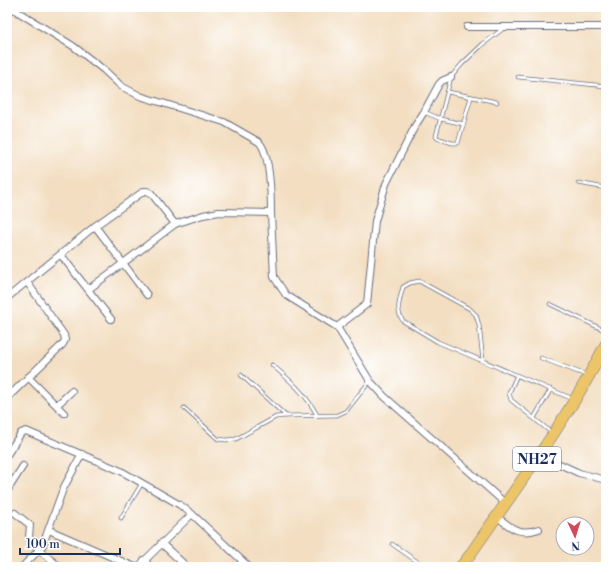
<svg xmlns="http://www.w3.org/2000/svg" width="613" height="574" viewBox="0 0 613 574" font-family="'Libre Bodoni',serif">
  <style>
    .lines { fill: none; stroke-linecap: round; stroke-linejoin: round }
    .lane-casing { stroke: #676c81; stroke-width: 4.5 }
    .street-casing { stroke: #676c81; stroke-width: 8 }
    .highway-casing { stroke: #676c81; stroke-width: 12 }
    .lane { stroke: #fff; stroke-width: 3 }
    .street { stroke: #fff; stroke-width: 6 }
    .highway { stroke: #edc569; stroke-width: 11 }
    .labels { text-anchor: middle; stroke-width: 4; stroke-linejoin: round; paint-order: stroke }
    .shield { fill: #fff; stroke: #5f6d8e; stroke-width: 1 }
    .shield-label { font-size: 14px; font-weight: bold; fill: #1b2f5e }
  </style>
  <rect width="100%" height="100%" fill="#fff"/>
  <filter id="ink" filterUnits="userSpaceOnUse"><feTurbulence type="fractalNoise" baseFrequency=".025" numOctaves="2"/><feDisplacementMap in="SourceGraphic" scale="8" xChannelSelector="R" yChannelSelector="G"/><feConvolveMatrix kernelMatrix="1 2 1 2 8 2 1 2 1" color-interpolation-filters="sRGB"/></filter>
  <filter id="wash" filterUnits="userSpaceOnUse"><feTurbulence type="fractalNoise" baseFrequency=".012" numOctaves="4" result="noise"/><feDisplacementMap in="SourceGraphic" scale="16" xChannelSelector="R" yChannelSelector="G"/><feGaussianBlur stdDeviation="0.9" result="paint"/><feColorMatrix in="noise" values="0 0 0 0 0 0 0 0 0 0 0 0 0 0 0 0 0 1.4 0 .05"/><feComposite in="paint" operator="in"/></filter>
  <g filter="url(#wash)">
    <rect width="100%" height="100%" fill="#f3dec1"/>
  </g>
  <g filter="url(#ink)">
    <g class="lines">
      <defs>
        <g id="lane">
          <polyline points="518,77 606,86"/>
          <polyline points="448,92 497,102"/>
          <polyline points="471,97 458,143 452,143 437,138 436,136 451,77 462,64 483,44 504,28"/>
          <polyline points="424,112 441,119 464,124"/>
          <polyline points="578,183 606,188"/>
          <polyline points="550,304 606,331"/>
          <polyline points="541,358 586,375"/>
          <path d="M483 360 479 325 476 315 470 309 419 281 410 283 403 287C400 299 395 310 403 321L438 342 573 399"/>
          <path d="M272 365C290 380 306 394 317 415"/>
          <polyline points="241,375 286,416"/>
          <polyline points="517,375 509,393 511,400 552,433"/>
          <polyline points="184,408 218,439 226,440 236,439 276,417 286,416 337,415 346,411 370,381"/>
          <polyline points="534,418 551,389"/>
          <polyline points="121,518 142,483"/>
          <polyline points="392,544 425,567"/>
        </g>
        <g id="street">
          <path d="M10 7 73 46 104 70 121 86 140 96 224 122 259 142C270 153 271 196 271 213"/>
          <polyline points="467,27 606,27"/>
          <polyline points="95,226 147,295"/>
          <polyline points="61,255 111,319"/>
          <polyline points="89,289 175,224 203,215 219,212 271,213 274,277 286,295 337,327 370,381 385,397 505,503"/>
          <polyline points="7,298 95,226 144,191 147,191 151,193 175,224"/>
          <polyline points="337,327 367,304 375,221 386,184 415,126 424,112 439,84 442,81 451,77"/>
          <polyline points="28,377 64,413"/>
          <polyline points="7,398 63,344 65,340 64,335 27,282"/>
          <polyline points="57,405 72,391"/>
          <polyline points="7,455 21,433 26,431 121,471 180,505 192,514 249,567"/>
          <polyline points="540,455 579,473 606,480"/>
          <polyline points="7,491 23,466"/>
          <polyline points="15,513 30,525 29,537 39,550 60,567"/>
          <path d="M496 516C511 528 519 536 539 529"/>
          <polyline points="49,530 135,567"/>
          <polyline points="161,543 187,567"/>
          <polyline points="144,560 151,567"/>
          <polyline points="22,567 42,547 63,489 82,454"/>
          <polyline points="138,567 192,514"/>
          <polyline points="237,567 243,562"/>
        </g>
        <path id="highway" d="M460 567 465 562C514 490 567 421 606 344"/>
      </defs>
      <use href="#lane" class="lane-casing"/>
      <use href="#street" class="street-casing"/>
      <use href="#highway" class="highway-casing"/>
      <use href="#lane" class="lane"/>
      <use href="#street" class="street"/>
      <use href="#highway" class="highway"/>
    </g>
  </g>
  <g class="labels">
    <rect class="shield" x="513" y="447" width="48" height="24" rx="3"/>
    <g class="shield-label">
      <text x="537" y="464">NH27</text>
    </g>
  </g>
  <rect width="613" height="574" fill="none" stroke="#fff" stroke-width="24"/>
  <g transform="translate(575 536) rotate(176)"><circle r="19" fill="#ffffff" stroke="#a4acbf"/>
  <path d="M0-3L7 15L0 10L-7 15Z" fill="#d1495b"/>
  <text y="-6" font-size="11" font-weight="bold" text-anchor="middle" fill="#1b2f5e">N</text>
  </g>
  <path d="M20 548v6h100v-6" fill="none" stroke="#1b2f5e" stroke-width="2"/>
  <text x="26" y="548" font-size="12" fill="#1b2f5e" stroke="#ffffff" stroke-width="3" paint-order="stroke">100 m</text>
</svg>
